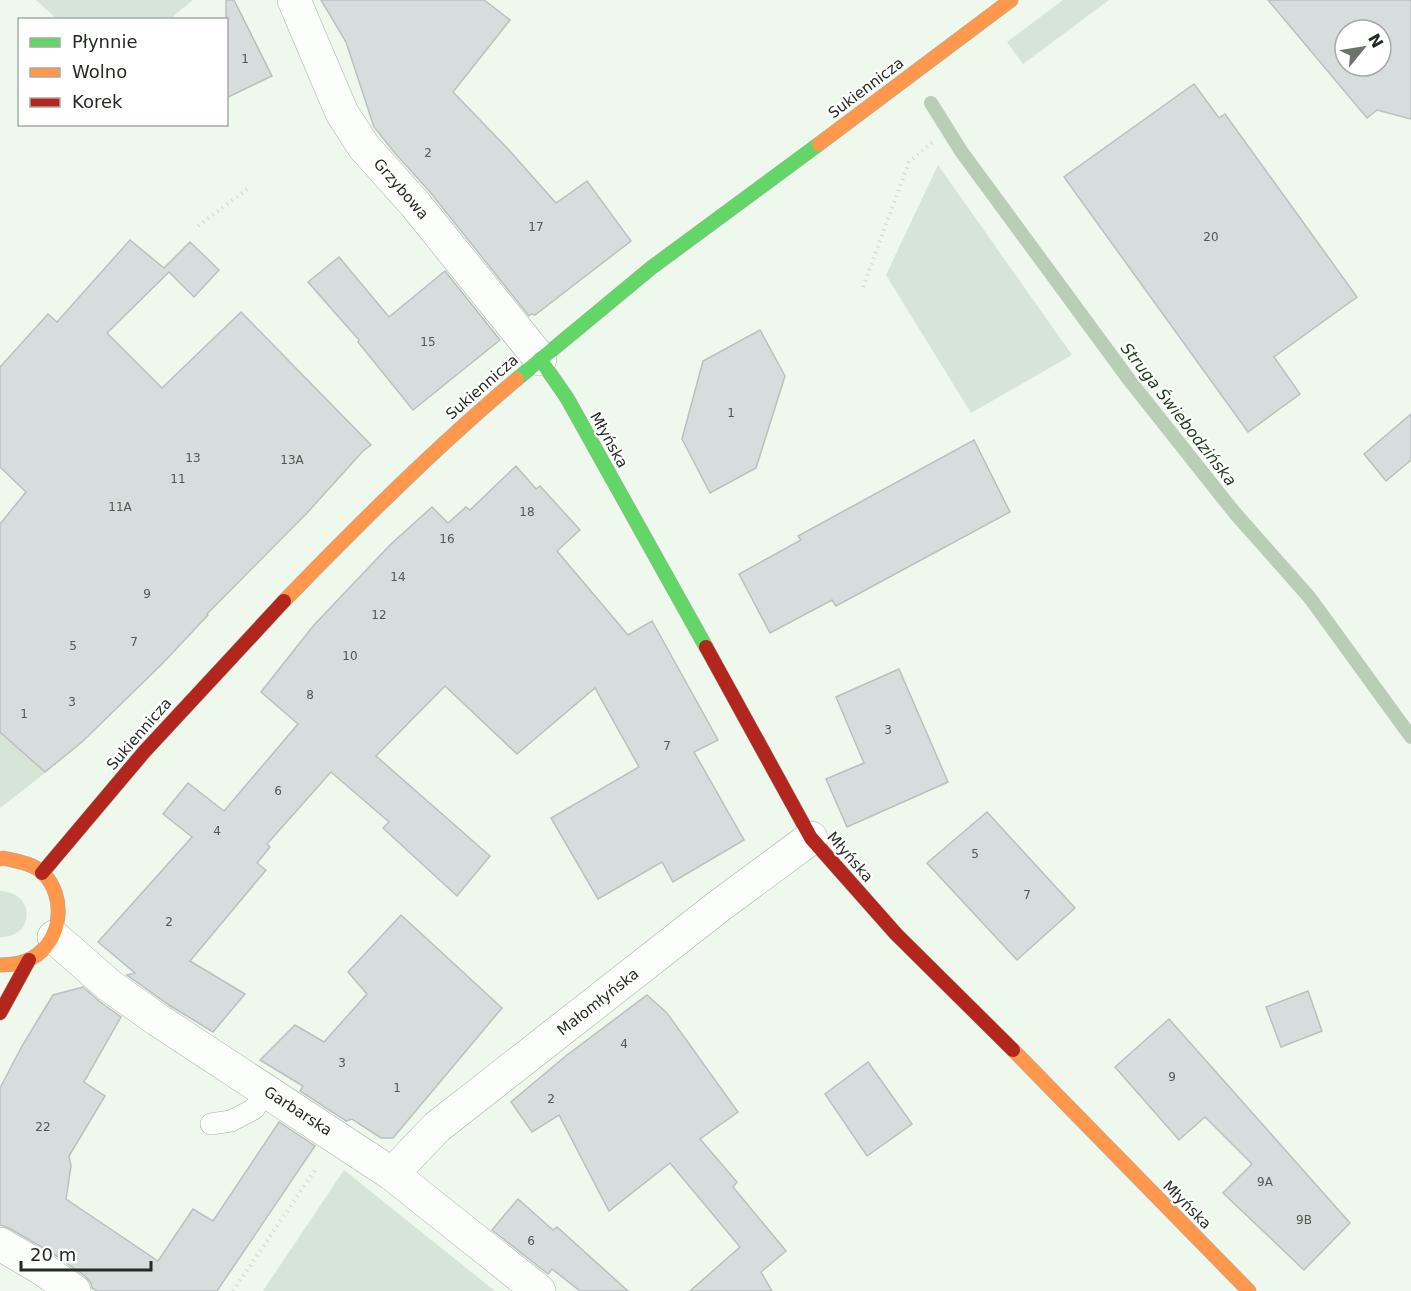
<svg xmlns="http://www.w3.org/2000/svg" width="1411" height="1291" viewBox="0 0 1411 1291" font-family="'DejaVu Sans',sans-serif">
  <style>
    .green { fill: #d6e5d5 }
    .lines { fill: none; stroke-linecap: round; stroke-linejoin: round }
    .stream { stroke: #b9cdb7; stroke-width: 14 }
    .building { fill: #d7dddc; stroke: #bac0bf; stroke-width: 1.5; fill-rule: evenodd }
    .lane-casing { stroke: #a8afa7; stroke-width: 22 }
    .street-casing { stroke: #a8afa7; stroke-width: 34 }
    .fast-casing { stroke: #a8afa7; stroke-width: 15 }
    .slow-casing { stroke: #a8afa7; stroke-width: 15 }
    .jam-casing { stroke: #a8afa7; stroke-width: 15 }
    .path { stroke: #daddd9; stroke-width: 4; stroke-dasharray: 1.5 4.5; stroke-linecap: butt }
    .lane { stroke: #fcfefc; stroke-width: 21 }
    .street { stroke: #fcfefc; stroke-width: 33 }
    .fast { stroke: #63d668; stroke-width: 14 }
    .slow { stroke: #ff974d; stroke-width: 14 }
    .jam { stroke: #b3261e; stroke-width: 14 }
    .labels { text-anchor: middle; stroke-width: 4.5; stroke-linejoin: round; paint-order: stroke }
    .number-label { font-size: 12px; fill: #515851 }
    .street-label { font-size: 15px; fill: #242b23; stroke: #fff }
    .water-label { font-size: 16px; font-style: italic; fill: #1c401b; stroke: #fff }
  </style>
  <rect width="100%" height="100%" fill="#eef8ed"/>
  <g class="green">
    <polygon points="36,0 193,0 170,19 58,20"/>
    <polygon points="1063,0 1109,0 1023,64 1007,42"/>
    <polygon points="938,165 1072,355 971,413 886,275"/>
    <polygon points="0,732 45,773 0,808"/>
    <path d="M0 891C36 892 35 938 0 937Z"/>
    <polygon points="344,1170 495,1291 263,1291"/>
  </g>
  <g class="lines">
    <polyline class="stream" points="931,103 961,151 1130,381 1234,512 1310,598 1411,737"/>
  </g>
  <g class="building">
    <polygon points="226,0 234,0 272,76 226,98"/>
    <polygon points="321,0 484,0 510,20 453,92 508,149 556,203 587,181 631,241 535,315 531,314 529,316 430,192 394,152 374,127 346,42"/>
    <path d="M1268 0H1411V119L1377 110 1367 118ZM1345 30H1381V66H1345Z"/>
    <polygon points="1194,84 1219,118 1225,114 1357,297 1274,357 1300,394 1248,432 1064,177"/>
    <polygon points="130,240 164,268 190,242 219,270 194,297 169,272 107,333 162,388 241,312 371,445 363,451 307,513 207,614 208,615 163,663 82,742 45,772 0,732 0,524 26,492 0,467 0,367 48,314 57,322"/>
    <polygon points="339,257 389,317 445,271 500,340 413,410 358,342 359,340 308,282"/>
    <polygon points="760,330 785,376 756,468 710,493 682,439 703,361"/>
    <polygon points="1411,414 1411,460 1386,481 1364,454"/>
    <polygon points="974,440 1010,512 836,606 832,600 770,633 739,574 801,540 798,536"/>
    <polygon points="516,466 536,489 540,486 580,530 557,551 628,635 652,621 718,740 694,752 744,840 673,882 662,862 598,899 551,818 639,767 595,688 517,754 445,686 376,756 490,856 457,896 383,828 389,822 331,772 267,844 270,847 257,863 266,870 190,961 245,994 213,1032 169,1005 127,975 135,973 98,942 192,837 163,814 188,783 224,811 298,724 261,692 314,625 390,545 432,507 448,523 466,507 470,510"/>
    <polygon points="899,669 948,782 847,827 826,779 864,763 836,697"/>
    <polygon points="987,812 1075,908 1017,960 927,863"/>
    <polygon points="401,915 502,1008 393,1138 381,1138 352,1119 346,1121 300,1091 303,1086 260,1060 295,1025 324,1042 367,994 348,972"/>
    <polygon points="83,987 99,1001 121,1017 84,1082 105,1096 69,1156 71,1166 66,1199 158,1261 193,1209 213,1221 279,1122 315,1146 217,1291 97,1291 92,1288 91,1283 85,1276 52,1253 9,1228 0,1225 0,1088 22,1046 53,995"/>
    <polygon points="1308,991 1322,1031 1281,1047 1266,1007"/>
    <polygon points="647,995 667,1013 738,1112 700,1139 737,1182 733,1187 786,1251 761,1272 772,1291 690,1291 740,1247 670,1163 609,1211 559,1115 532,1132 511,1102 567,1055"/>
    <polygon points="1169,1019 1350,1223 1304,1270 1223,1193 1252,1164 1205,1117 1179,1140 1115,1067"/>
    <polygon points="868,1062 912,1124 867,1156 825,1094"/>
    <polygon points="518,1199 553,1230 557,1227 628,1291 580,1291 552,1269 548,1274 492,1230"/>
  </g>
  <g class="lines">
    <defs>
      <polyline id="lane" points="211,1124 231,1121 254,1109 266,1091"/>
      <g id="street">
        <polyline points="294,0 342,113 364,147 415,204 540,359"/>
        <polyline points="54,937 110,986 158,1020 392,1174 539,1291"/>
        <polyline points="392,1174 437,1127 719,906 811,838"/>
        <polyline points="0,1244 41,1268 74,1291"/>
      </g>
      <g id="fast">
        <polyline points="540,359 567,398 706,647"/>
        <polyline points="517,379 651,268 819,144"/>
      </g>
      <g id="slow">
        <polyline points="819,144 1011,0"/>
        <path d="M284 601C359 524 435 448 517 379"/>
        <path d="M0 859 3 858C16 861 32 863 43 873 67 897 62 941 32 958 22 964 11 965 0 965"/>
        <polyline points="1013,1050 1249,1291"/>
      </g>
      <g id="jam">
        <polyline points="706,647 811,838 896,934 1013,1050"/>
        <polyline points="42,873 144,752 284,601"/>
        <polyline points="0,1013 29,960"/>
      </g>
    </defs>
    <use href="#lane" class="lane-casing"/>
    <use href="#street" class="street-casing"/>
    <use href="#fast" class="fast-casing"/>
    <use href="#slow" class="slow-casing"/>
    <use href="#jam" class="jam-casing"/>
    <g class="path">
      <polyline points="198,226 250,187"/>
      <polyline points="863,287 909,162 934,141"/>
      <polyline points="233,1291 315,1170"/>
    </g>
    <use href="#lane" class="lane"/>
    <use href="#street" class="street"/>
    <use href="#fast" class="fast"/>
    <use href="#slow" class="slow"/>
    <use href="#jam" class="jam"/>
  </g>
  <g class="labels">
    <g class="number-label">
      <text x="245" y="63">1</text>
      <text x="428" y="157">2</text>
      <text x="536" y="231">17</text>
      <text x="1211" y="241">20</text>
      <text x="428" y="346">15</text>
      <text x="731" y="417">1</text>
      <text x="193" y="462">13</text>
      <text x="292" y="464">13A</text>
      <text x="178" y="483">11</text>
      <text x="120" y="511">11A</text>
      <text x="527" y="516">18</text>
      <text x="447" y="543">16</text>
      <text x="398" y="581">14</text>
      <text x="147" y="598">9</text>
      <text x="379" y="619">12</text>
      <text x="134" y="646">7</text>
      <text x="73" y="650">5</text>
      <text x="350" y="660">10</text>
      <text x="310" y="699">8</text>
      <text x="72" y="706">3</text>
      <text x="24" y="718">1</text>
      <text x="888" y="734">3</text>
      <text x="667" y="750">7</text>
      <text x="278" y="795">6</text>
      <text x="217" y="835">4</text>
      <text x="975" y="858">5</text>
      <text x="1027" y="899">7</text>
      <text x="169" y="926">2</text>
      <text x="624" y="1048">4</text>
      <text x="342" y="1067">3</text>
      <text x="1172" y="1081">9</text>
      <text x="397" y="1092">1</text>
      <text x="551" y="1103">2</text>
      <text x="43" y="1131">22</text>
      <text x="1265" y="1186">9A</text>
      <text x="1304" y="1224">9B</text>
      <text x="531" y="1245">6</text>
    </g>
    <g class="street-label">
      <text transform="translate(866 88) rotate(-37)" y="5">Sukiennicza</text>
      <text transform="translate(401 189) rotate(49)" y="5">Grzybowa</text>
      <text transform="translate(482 387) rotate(-41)" y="5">Sukiennicza</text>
      <text transform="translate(609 440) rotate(61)" y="5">Młyńska</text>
      <text transform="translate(139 734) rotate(-49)" y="5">Sukiennicza</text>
      <text transform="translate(850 857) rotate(49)" y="5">Młyńska</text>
      <text transform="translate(598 1002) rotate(-38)" y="5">Małomłyńska</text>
      <text transform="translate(298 1111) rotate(33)" y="5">Garbarska</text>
      <text transform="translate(1187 1205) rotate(45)" y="5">Młyńska</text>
    </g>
    <g class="water-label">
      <text transform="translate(1179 414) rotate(52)" y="6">Struga Świebodzińska</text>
    </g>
  </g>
  <rect x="18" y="18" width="210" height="108" fill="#ffffff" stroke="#a7aaa7" stroke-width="1.5"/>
  <rect x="30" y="38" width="30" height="9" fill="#63d668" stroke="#a7aaa7" stroke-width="1.5"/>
  <text x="72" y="48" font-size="18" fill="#242b23">Płynnie</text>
  <rect x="30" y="68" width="30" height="9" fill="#ff974d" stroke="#a7aaa7" stroke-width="1.5"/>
  <text x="72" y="78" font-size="18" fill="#242b23">Wolno</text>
  <rect x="30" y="98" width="30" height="9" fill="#b3261e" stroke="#a7aaa7" stroke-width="1.5"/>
  <text x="72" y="108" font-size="18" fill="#242b23">Korek</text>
  <g transform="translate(1363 48) rotate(60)"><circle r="28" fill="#ffffff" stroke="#a7aaa7" stroke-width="1.5"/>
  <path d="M0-4.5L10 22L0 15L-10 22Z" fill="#6b736a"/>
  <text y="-9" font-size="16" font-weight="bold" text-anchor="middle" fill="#242b23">N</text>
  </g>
  <path d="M21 1261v9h130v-9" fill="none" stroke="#242b23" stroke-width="3"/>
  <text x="30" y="1261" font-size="18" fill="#242b23" stroke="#ffffff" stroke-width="4.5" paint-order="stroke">20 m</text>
</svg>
